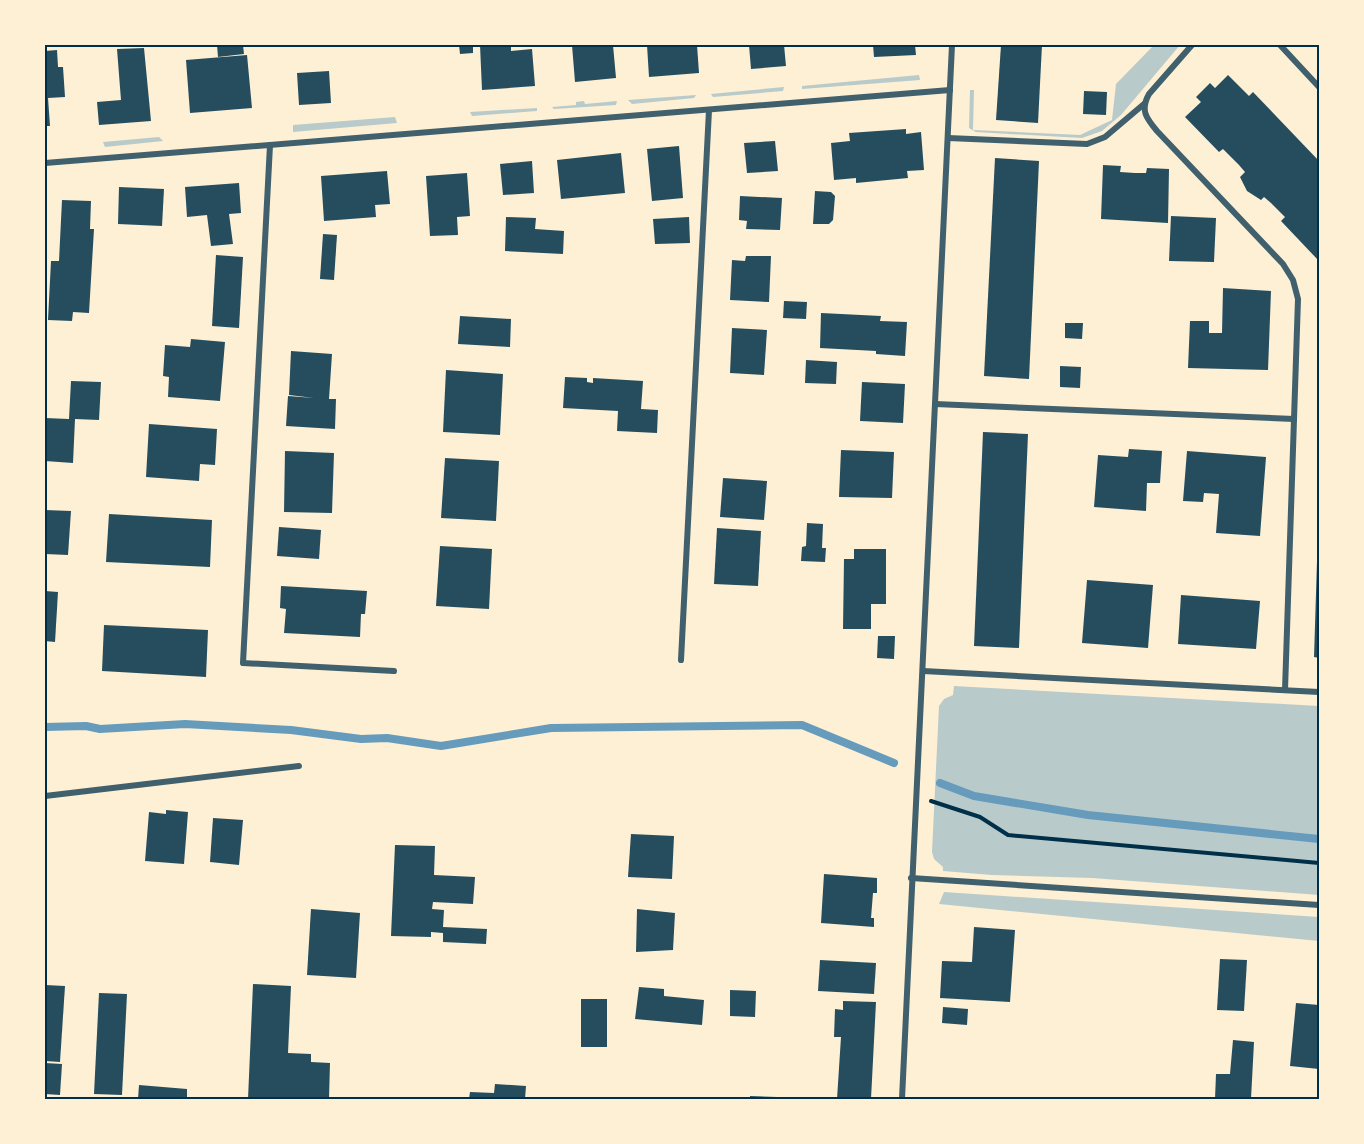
<svg xmlns="http://www.w3.org/2000/svg" width="1364" height="1144" viewBox="0 0 1364 1144" font-family="'Source Sans 3',sans-serif">
  <style>
    .green { fill: #b9caca }
    .lines { fill: none; stroke-linecap: round; stroke-linejoin: round }
    .stream { stroke: #669bbc; stroke-width: 8 }
    .building { fill: #264d5e }
    .path { stroke: #003049; stroke-width: 4 }
    .minor { stroke: #3f606c; stroke-width: 6 }
    .neatline { fill: none; stroke: #003049; stroke-width: 2 }
  </style>
  <rect width="100%" height="100%" fill="#fdf0d5"/>
  <g class="green">
    <polygon points="1154,45 1180,45 1121,115 1102,131 1082,138 976,132 969,128 970,90 974,90 973,130 1080,135 1112,120 1116,84"/>
    <polygon points="919,75 920,80 802,89 802,86"/>
    <polygon points="784,87 783,91 713,97 711,94"/>
    <polygon points="696,95 694,98 632,104 628,100"/>
    <polygon points="584,101 585,104 617,101 616,105 554,109 552,107 576,105 576,102"/>
    <polygon points="537,108 537,111 472,116 470,112"/>
    <polygon points="395,117 397,123 293,132 293,125"/>
    <polygon points="159,137 163,141 105,147 103,142"/>
    <polygon points="954,686 1319,706 1319,895 1092,878 992,875 943,871 943,867 934,859 932,852 939,706 944,699 953,695"/>
    <polygon points="944,892 1319,917 1319,941 939,904"/>
  </g>
  <g class="lines">
    <g class="stream">
      <polyline points="45,727 86,726 100,729 185,724 291,730 361,739 387,738 441,746 551,728 802,725 894,763"/>
      <polyline points="940,783 974,796 1088,815 1319,839"/>
    </g>
  </g>
  <g class="building">
    <polygon points="217,45 243,45 244,54 218,57"/>
    <polygon points="459,45 473,45 473,53 460,54"/>
    <polygon points="480,45 511,45 511,51 532,49 535,86 482,90"/>
    <polygon points="572,45 613,45 616,78 575,82"/>
    <polygon points="647,45 697,45 699,73 649,77"/>
    <polygon points="749,45 784,45 786,66 751,69"/>
    <polygon points="873,45 915,45 916,55 874,57"/>
    <polygon points="1001,45 1042,45 1038,123 996,120"/>
    <polygon points="144,48 151,121 99,125 97,102 121,100 117,49"/>
    <polygon points="57,50 58,67 63,67 65,97 48,98 50,126 45,126 45,51"/>
    <polygon points="247,55 252,108 190,113 186,60"/>
    <polygon points="329,71 331,103 299,105 297,73"/>
    <polygon points="1228,75 1249,96 1253,92 1319,161 1318,260 1281,221 1285,217 1271,203 1264,197 1261,200 1247,191 1240,177 1245,172 1239,165 1223,149 1219,152 1185,117 1201,102 1196,97 1210,83 1215,88"/>
    <polygon points="1084,91 1107,92 1106,115 1083,114"/>
    <polygon points="906,129 906,134 921,132 924,170 907,171 908,178 856,183 856,178 834,180 831,143 850,141 849,133"/>
    <polygon points="775,141 778,171 747,173 744,143"/>
    <polygon points="679,146 683,198 652,201 647,149"/>
    <polygon points="621,153 625,193 561,199 557,160"/>
    <polygon points="995,158 1039,161 1029,379 984,376"/>
    <polygon points="532,161 534,193 503,195 500,164"/>
    <polygon points="1103,165 1121,166 1120,172 1135,173 1146,173 1147,168 1169,169 1168,223 1101,219"/>
    <polygon points="387,171 390,204 375,205 376,217 324,221 321,176"/>
    <polygon points="467,173 470,216 457,217 458,235 430,236 426,176"/>
    <polygon points="239,183 241,213 229,214 233,244 211,246 207,215 187,217 185,187"/>
    <polygon points="119,187 164,189 162,226 118,224"/>
    <polygon points="815,191 831,192 835,196 833,220 829,224 813,224"/>
    <polygon points="740,196 782,198 780,230 746,229 747,221 739,220"/>
    <polygon points="62,200 91,201 90,229 94,229 89,313 73,312 72,321 48,320 51,261 59,261"/>
    <polygon points="1171,216 1216,218 1214,262 1169,261"/>
    <polygon points="506,217 536,218 535,229 564,231 563,254 505,251"/>
    <polygon points="689,217 690,243 655,244 653,219"/>
    <polygon points="323,234 337,235 334,280 320,279"/>
    <polygon points="216,255 243,257 239,328 212,326"/>
    <polygon points="746,256 771,256 769,302 730,300 732,260 745,261"/>
    <polygon points="1223,288 1271,291 1268,370 1188,368 1190,321 1209,321 1209,333 1222,333"/>
    <polygon points="784,301 807,302 806,319 783,318"/>
    <polygon points="821,313 881,316 880,321 907,322 905,356 876,354 876,351 820,348"/>
    <polygon points="460,316 511,319 510,347 458,344"/>
    <polygon points="1065,323 1083,323 1082,339 1065,338"/>
    <polygon points="732,328 767,330 764,375 730,373"/>
    <polygon points="191,339 225,342 220,401 168,397 169,377 163,376 165,345 190,347"/>
    <polygon points="291,351 332,354 329,399 336,399 335,429 286,426 288,396 314,398 289,395"/>
    <polygon points="806,360 837,362 836,384 805,383"/>
    <polygon points="1060,366 1081,367 1080,388 1060,387"/>
    <polygon points="446,370 503,374 500,435 443,432"/>
    <polygon points="565,377 587,378 587,382 593,383 593,378 643,381 641,409 658,410 657,433 617,431 618,411 563,408"/>
    <polygon points="71,381 101,382 99,420 75,419 73,463 45,461 45,418 69,419"/>
    <polygon points="862,382 905,384 903,423 860,421"/>
    <polygon points="149,424 217,429 215,465 200,464 199,481 146,477"/>
    <polygon points="983,432 1028,434 1019,648 974,646"/>
    <polygon points="1129,449 1162,451 1160,483 1147,483 1146,511 1094,507 1098,455 1128,457"/>
    <polygon points="841,450 894,452 892,498 839,497"/>
    <polygon points="285,451 334,453 332,513 284,512"/>
    <polygon points="1187,451 1266,457 1260,536 1216,533 1219,494 1204,493 1203,502 1183,501"/>
    <polygon points="445,458 499,461 496,521 441,518"/>
    <polygon points="723,478 767,481 764,520 720,517"/>
    <polygon points="45,510 71,511 68,555 45,554"/>
    <polygon points="109,514 212,520 210,567 106,562"/>
    <polygon points="807,523 823,524 822,548 826,548 825,562 801,561 802,547 806,546"/>
    <polygon points="279,527 321,530 319,559 277,556"/>
    <polygon points="717,528 761,531 758,586 714,584"/>
    <polygon points="440,546 492,549 489,609 436,606"/>
    <polygon points="854,549 886,549 886,604 871,604 871,629 843,629 844,559 854,559"/>
    <polygon points="1317,561 1319,561 1319,658 1314,657"/>
    <polygon points="1087,580 1153,585 1148,648 1082,643"/>
    <polygon points="281,586 367,591 365,614 361,614 360,637 284,633 286,609 280,608"/>
    <polygon points="45,591 58,592 55,642 45,641"/>
    <polygon points="1181,595 1260,601 1256,649 1178,644"/>
    <polygon points="104,625 208,630 206,677 102,671"/>
    <polygon points="878,636 895,636 894,659 877,658"/>
    <polygon points="166,810 188,812 184,864 145,861 149,812 166,814"/>
    <polygon points="213,818 243,820 239,865 210,862"/>
    <polygon points="631,834 674,836 672,879 628,877"/>
    <polygon points="395,845 435,846 434,875 475,877 473,904 433,902 432,909 444,910 443,927 487,929 486,944 443,942 443,933 431,932 431,937 391,936"/>
    <polygon points="824,874 877,878 877,893 873,893 871,918 874,918 874,927 821,923"/>
    <polygon points="311,909 360,913 356,978 307,975"/>
    <polygon points="637,909 675,913 673,950 636,952"/>
    <polygon points="974,927 1015,930 1010,1002 940,998 942,961 972,962"/>
    <polygon points="1220,959 1247,960 1244,1011 1217,1010"/>
    <polygon points="820,960 876,963 874,994 818,991"/>
    <polygon points="253,984 291,986 288,1053 311,1054 311,1062 330,1063 329,1099 248,1099"/>
    <polygon points="45,985 65,986 60,1062 45,1061"/>
    <polygon points="639,987 664,989 664,996 704,1000 702,1025 635,1019"/>
    <polygon points="730,990 756,991 755,1017 730,1016"/>
    <polygon points="99,993 127,994 122,1095 94,1094"/>
    <rect x="581" y="999" width="26" height="48"/>
    <polygon points="843,1001 876,1002 871,1099 837,1099 841,1037 834,1037 835,1009 843,1010"/>
    <polygon points="1296,1003 1319,1005 1319,1069 1290,1066"/>
    <polygon points="943,1007 968,1009 967,1025 942,1023"/>
    <polygon points="1233,1040 1254,1042 1251,1099 1215,1099 1216,1074 1230,1074"/>
    <polygon points="45,1063 62,1064 60,1095 45,1094"/>
    <polygon points="495,1084 526,1086 525,1099 469,1099 470,1092 494,1093"/>
    <polygon points="139,1085 187,1089 187,1099 138,1099"/>
    <polygon points="750,1096 777,1097 777,1099 750,1099"/>
  </g>
  <g class="lines">
    <polyline class="path" points="931,801 980,817 1008,835 1319,863"/>
    <g class="minor">
      <path d="M1192 45 1149 94C1140 110 1146 118 1157 131L1283 264 1293 280 1298 299 1285 690"/>
      <polyline points="1280,45 1319,87"/>
      <polyline points="948,138 1087,144 1105,137 1144,104"/>
      <polyline points="270,145 243,663 394,671"/>
      <polyline points="45,163 950,90"/>
      <polyline points="935,404 1294,419"/>
      <polyline points="681,660 709,110"/>
      <polyline points="923,671 1319,692"/>
      <polyline points="45,796 299,766"/>
      <polyline points="911,878 1319,905"/>
      <polyline points="902,1099 952,45"/>
    </g>
  </g>
  <rect width="1364" height="1144" fill="none" stroke="#fdf0d5" stroke-width="93"/>
  <rect x="46" y="46" width="1272" height="1052" class="neatline"/>
</svg>
